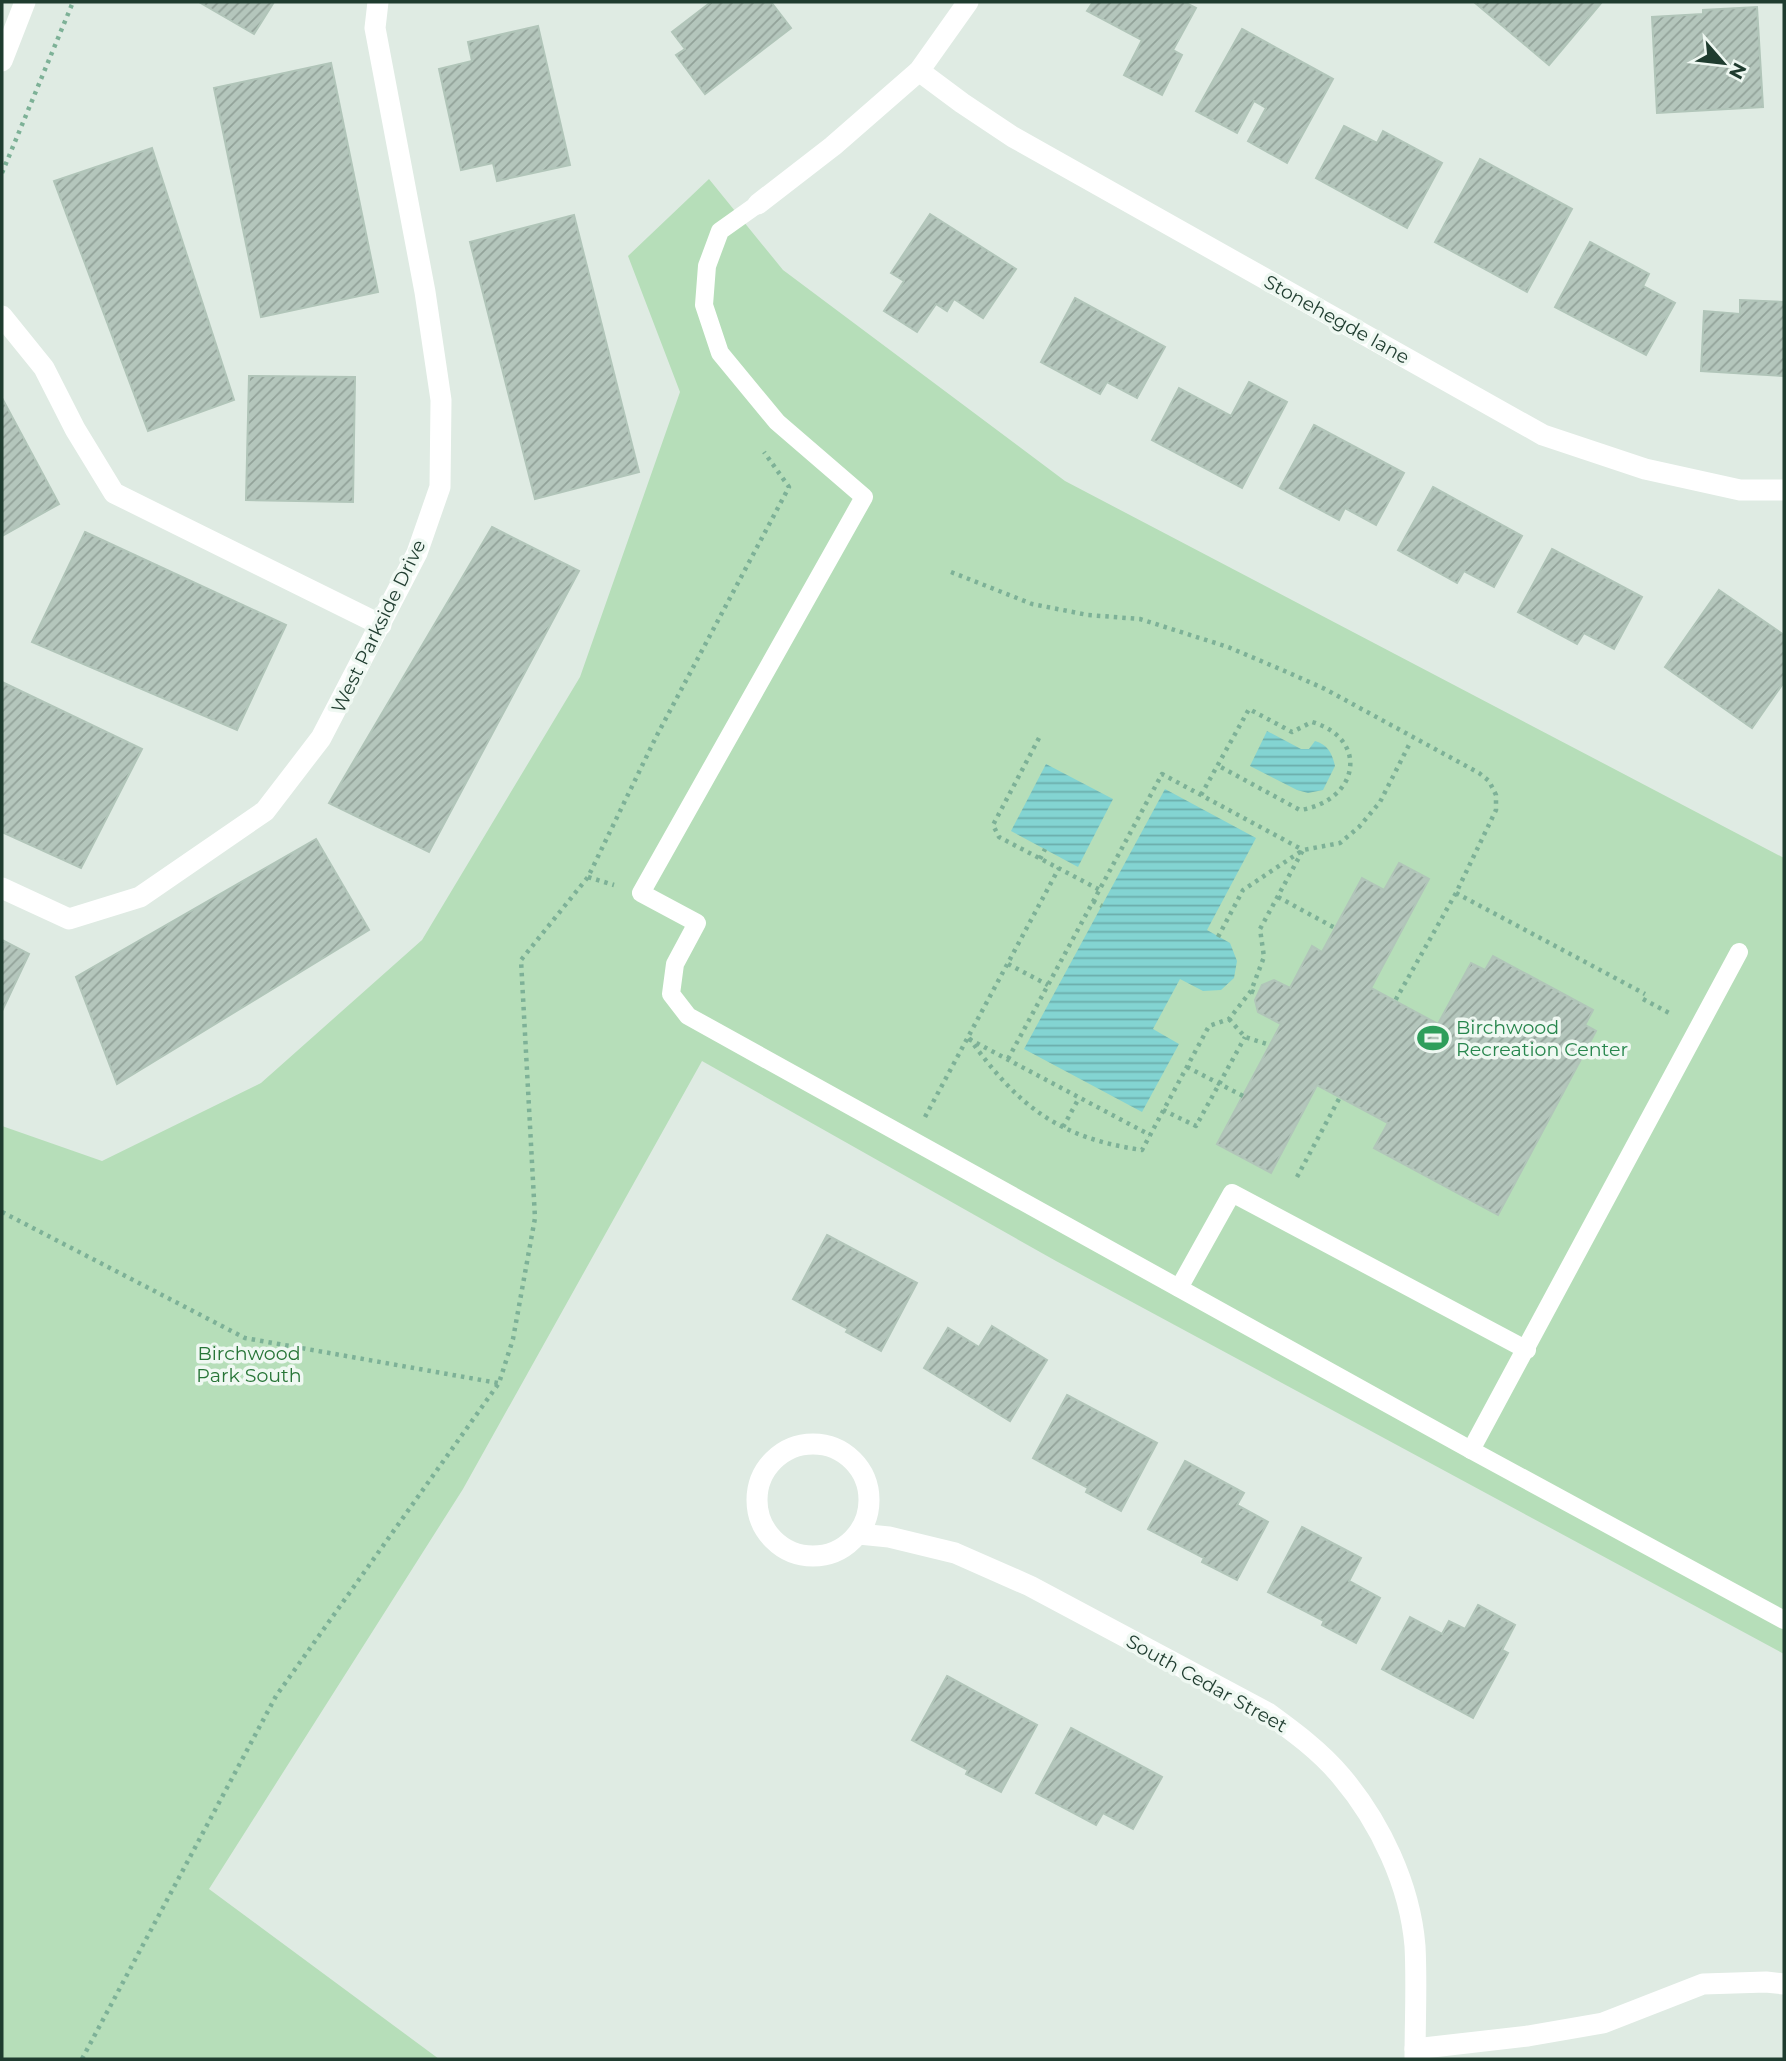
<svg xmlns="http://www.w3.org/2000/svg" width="1786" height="2061" viewBox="0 0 1786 2061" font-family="Montserrat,sans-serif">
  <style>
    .green { fill: #b6deb9 }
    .water { fill: url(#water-rules) }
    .building { fill: url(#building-hatch); stroke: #b1c5b9; stroke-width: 2 }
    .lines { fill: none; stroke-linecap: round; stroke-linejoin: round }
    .path { stroke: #7db197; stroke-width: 4.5; stroke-dasharray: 3.5 5; stroke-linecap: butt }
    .service { stroke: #fff; stroke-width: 18 }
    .minor { stroke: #fff; stroke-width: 21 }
    .labels { text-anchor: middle; stroke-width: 7; stroke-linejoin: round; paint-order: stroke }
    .street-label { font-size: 19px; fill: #1f3c2f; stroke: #eff8f2 }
    .leisure-label { font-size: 19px; fill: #27864d; stroke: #eff8f2; text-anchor: start }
    .park-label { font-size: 19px; fill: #277537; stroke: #eff8f2 }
  </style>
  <defs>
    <pattern id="water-rules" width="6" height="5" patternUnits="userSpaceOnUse" patternTransform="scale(1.75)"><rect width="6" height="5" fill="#83d4d2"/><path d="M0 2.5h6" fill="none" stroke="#6badab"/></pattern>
    <pattern id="building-hatch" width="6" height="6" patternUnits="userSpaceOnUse" patternTransform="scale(1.75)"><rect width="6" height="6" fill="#b4c6bc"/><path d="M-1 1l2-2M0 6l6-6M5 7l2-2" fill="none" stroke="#92a299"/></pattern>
  </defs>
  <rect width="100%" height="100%" fill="#dfebe3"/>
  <polygon class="green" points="709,179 783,270 1065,481 1784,858 1784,1654 1056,1261 702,1061 463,1489 209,1889 439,2059 2,2059 2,1126 102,1161 261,1083 422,940 580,677 680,392 628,256"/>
  <g class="water">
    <path d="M1267 731 1301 749H1309L1315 741C1328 745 1332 753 1335 766L1323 790 1308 793 1297 790 1250 766Z"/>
    <polygon points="1046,764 1113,799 1078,867 1011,831"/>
    <polygon points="1165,789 1256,838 1207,930 1230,943 1237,961 1234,978 1221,990 1203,991 1180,979 1153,1029 1179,1044 1142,1112 1024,1049"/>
  </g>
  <g class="building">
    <polygon points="199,2 274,2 254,34"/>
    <polygon points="711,2 771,2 791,28 705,94 676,55 685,49 672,32"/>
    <polygon points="1093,2 1184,2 1196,8 1173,50 1182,55 1162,95 1124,75 1142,40 1087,11"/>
    <polygon points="1474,2 1602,2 1549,65"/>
    <polygon points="1757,7 1763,107 1657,113 1652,17 1703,14 1703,10"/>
    <polygon points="538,26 570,165 497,181 493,163 461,170 439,69 472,61 468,42"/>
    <polygon points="1242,29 1333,79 1287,163 1248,141 1266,108 1254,101 1237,133 1196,111"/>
    <polygon points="331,63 378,292 261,317 214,88"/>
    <polygon points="1344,126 1377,143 1383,131 1442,163 1407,228 1316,178"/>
    <polygon points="152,148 234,400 148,431 54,181"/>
    <polygon points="1480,159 1572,209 1527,292 1435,242"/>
    <polygon points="930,214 1016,269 983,318 954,299 947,311 936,304 917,332 884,311 904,281 891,273"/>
    <polygon points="574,215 639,472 535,499 470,242"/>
    <polygon points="1590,242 1649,274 1643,286 1675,303 1646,355 1555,307"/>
    <polygon points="1075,298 1165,347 1137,398 1107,382 1100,394 1041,362"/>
    <polygon points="1740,300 1784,302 1784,376 1701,371 1704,311 1740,314"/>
    <polygon points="249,376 355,377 353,502 246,500"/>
    <polygon points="1249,382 1287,402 1242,488 1152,440 1179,388 1231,416"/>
    <polygon points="2,398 59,504 2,536"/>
    <polygon points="1314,425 1404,473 1376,525 1345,508 1339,520 1280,488"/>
    <polygon points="1433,487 1522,536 1494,587 1464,571 1457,583 1398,550"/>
    <polygon points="492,527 579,571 429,852 329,803"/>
    <polygon points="85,532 286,625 237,730 32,642"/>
    <polygon points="1552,549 1642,597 1614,649 1584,633 1577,644 1518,612"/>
    <polygon points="1719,590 1784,635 1784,682 1752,728 1665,667"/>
    <polygon points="2,682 142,749 81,868 2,832"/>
    <polygon points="316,839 369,930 117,1084 76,977"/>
    <polygon points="1399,863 1429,879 1371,988 1438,1024 1471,963 1485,970 1493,956 1593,1010 1585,1025 1596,1031 1498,1215 1374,1148 1388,1123 1317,1085 1271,1173 1217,1144 1281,1024 1258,1012 1255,1000 1262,985 1274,980 1290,988 1312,946 1322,952 1362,878 1384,890"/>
    <polygon points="2,940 29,954 2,1011"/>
    <polygon points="827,1235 917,1283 881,1351 846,1332 848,1329 793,1299"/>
    <polygon points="992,1326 1047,1360 1010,1421 924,1368 948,1328 979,1347"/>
    <polygon points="1067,1395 1157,1443 1121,1511 1086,1492 1088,1488 1033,1458"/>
    <polygon points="1185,1461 1244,1493 1237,1505 1268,1522 1237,1580 1202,1562 1204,1558 1148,1529"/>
    <polygon points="1302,1527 1361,1558 1349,1581 1380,1598 1356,1643 1322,1625 1324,1621 1268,1592"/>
    <polygon points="1478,1605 1515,1625 1502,1650 1508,1653 1473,1718 1382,1669 1410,1617 1442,1634 1449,1621 1465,1629"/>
    <polygon points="947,1676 1037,1725 1001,1792 966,1774 968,1770 912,1740"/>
    <polygon points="1071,1728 1162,1777 1133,1829 1103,1813 1096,1825 1036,1793"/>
  </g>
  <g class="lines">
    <g class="path">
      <polyline points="2,173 73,2"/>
      <polyline points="951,572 1032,604 1088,615 1140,619 1228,647 1287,672 1325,689 1479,773 1489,781 1496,795 1496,810 1456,893 1395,1001"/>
      <polyline points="1039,738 993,825 999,837 1100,890"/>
      <path d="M1201 795 1249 709 1292 732 1312 722C1370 739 1359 801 1300 810L1217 765"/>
      <polyline points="1040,859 1045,849"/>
      <polyline points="588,877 614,885"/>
      <polyline points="1456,893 1645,994"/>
      <polyline points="1278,897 1335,928"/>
      <polyline points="1093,901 1102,906"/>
      <polyline points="1218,937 1243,890 1303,850 1340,843 1359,827 1380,802 1410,743"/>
      <polyline points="1008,964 1048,985"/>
      <polyline points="1251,991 1258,994"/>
      <polyline points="1643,999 1673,1015"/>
      <polyline points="1229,1019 1245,1037 1270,1045"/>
      <path d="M969 1038C1018 1106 1058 1138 1142 1150L1209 1026 1229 1019 1251 991 1264 957 1260 929 1303 850"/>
      <polyline points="969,1039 1150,1135"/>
      <polyline points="1008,1059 1162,774 1303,850"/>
      <polyline points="1187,1067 1243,1096"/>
      <polyline points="1163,1110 1196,1126 1245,1037"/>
      <polyline points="925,1117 1059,868"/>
      <polyline points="1063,1127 1079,1098"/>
      <polyline points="1297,1177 1340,1097"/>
      <polyline points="2,1212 245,1338 498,1383"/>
      <polyline points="82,2059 276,1696 499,1383 513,1339 535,1218 521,960 588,877 656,737 789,487 764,452"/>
    </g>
    <g class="service">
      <polyline points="758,204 720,231 707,266 704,305 720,353 777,422 864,497 641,893 697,923 675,964 671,994 688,1016 1471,1450 1784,1620"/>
      <polyline points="1179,1288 1232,1193 1527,1350"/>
      <polyline points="1471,1450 1739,952"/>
    </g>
    <g class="minor">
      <polyline points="2,61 25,2"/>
      <polyline points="919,71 962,103 1013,137 1543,435 1645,469 1740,490 1784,490"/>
      <polyline points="758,204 833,146 919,71 968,2"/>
      <polyline points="2,316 44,368 75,429 114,493 381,625"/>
      <polyline points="2,888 69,919 140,897 265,811 321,738 417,553 440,487 441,400 425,292 375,28 378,2"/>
      <circle cx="813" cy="1500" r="56"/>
      <path d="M859 1534 889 1537 955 1553 1030 1586 1268 1713C1294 1732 1320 1751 1341 1776 1380 1822 1410 1885 1415 1946 1417 1983 1415 2022 1415 2059"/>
      <polyline points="1415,2049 1528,2036 1603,2023 1703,1984 1766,1982 1784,1984"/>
    </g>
  </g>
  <defs>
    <symbol id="stadium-bare" viewBox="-9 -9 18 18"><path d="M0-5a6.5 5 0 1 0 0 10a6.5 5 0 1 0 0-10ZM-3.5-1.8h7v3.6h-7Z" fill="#2e9e5b" stroke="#eff8f2" stroke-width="2.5" paint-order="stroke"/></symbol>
  </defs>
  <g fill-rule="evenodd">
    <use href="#stadium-bare" x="1411" y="1016" width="44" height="44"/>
  </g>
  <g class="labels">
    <g class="street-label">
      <text transform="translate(1337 319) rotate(29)" y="7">Stonehegde lane</text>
      <text transform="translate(378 626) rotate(-64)" y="7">West Parkside Drive</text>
      <text transform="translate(1207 1683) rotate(29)" y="7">South Cedar Street</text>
    </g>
    <g class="leisure-label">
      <text x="1456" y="1034">Birchwood<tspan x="1456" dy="22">Recreation Center</tspan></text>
    </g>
    <g class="park-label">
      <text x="249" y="1360">Birchwood<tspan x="249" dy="22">Park South</tspan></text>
    </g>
  </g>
  <rect width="1786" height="2061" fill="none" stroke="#1f3c2f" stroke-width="7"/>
  <g transform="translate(1723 63) rotate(118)" stroke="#eff8f2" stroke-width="5" paint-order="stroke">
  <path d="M0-5L12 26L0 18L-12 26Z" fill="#1f3c2f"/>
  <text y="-10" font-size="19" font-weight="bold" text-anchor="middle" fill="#1f3c2f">N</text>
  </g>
</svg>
